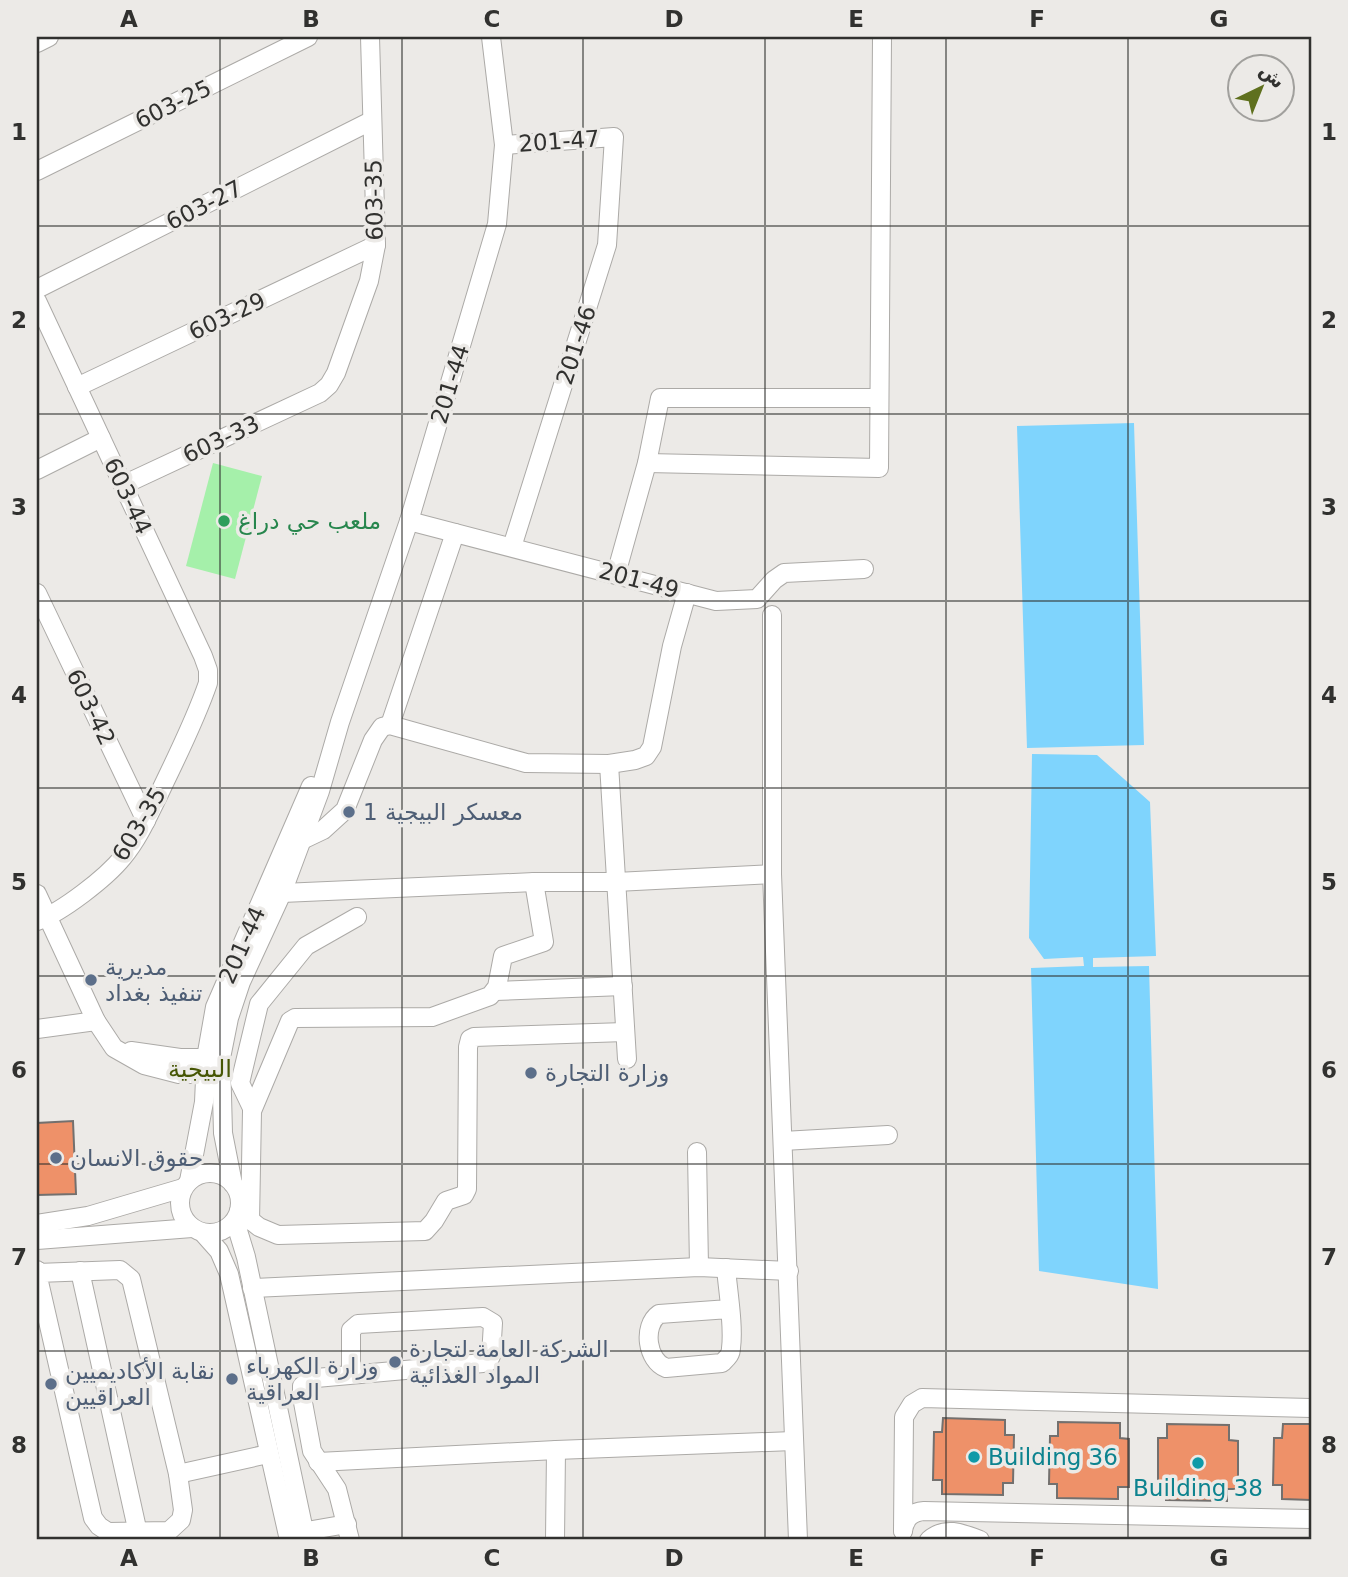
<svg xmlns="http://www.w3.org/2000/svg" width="1348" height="1577" viewBox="0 0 1348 1577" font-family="'DejaVu Sans',Vazirmatn,sans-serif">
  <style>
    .green { fill: #a5f0aa }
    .water { fill: #7fd4fd }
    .building { fill: #ee9169; stroke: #73706e; stroke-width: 2 }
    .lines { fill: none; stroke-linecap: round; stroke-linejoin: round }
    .minor-casing { stroke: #acaaa7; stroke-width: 20 }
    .minor { stroke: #fff; stroke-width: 18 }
    .grid { fill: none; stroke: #31312f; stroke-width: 2; stroke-opacity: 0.55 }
    .leisure-dot { fill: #2e9e5b; stroke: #eceae7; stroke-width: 2.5 }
    .service-dot { fill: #5c6f8a; stroke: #eceae7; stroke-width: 2.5 }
    .culture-dot { fill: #0f9aa8; stroke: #eceae7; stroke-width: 2.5 }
    .labels { text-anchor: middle; stroke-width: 7; stroke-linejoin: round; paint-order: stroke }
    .street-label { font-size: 23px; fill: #31312f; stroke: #eceae7 }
    .leisure-label { font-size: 23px; fill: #27864d; stroke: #eceae7; text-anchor: start }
    .service-label { font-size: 23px; fill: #4e5e75; stroke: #eceae7; text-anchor: start }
    .culture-label { font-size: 23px; fill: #0d838f; stroke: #eceae7; text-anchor: start }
    .neighbourhood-label { font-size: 24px; fill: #475604; stroke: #eceae7 }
    .neatline { fill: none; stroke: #31312f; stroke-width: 2.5 }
    .grid-label { font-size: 23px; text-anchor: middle; font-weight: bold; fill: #31312f }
  </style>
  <rect width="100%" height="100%" fill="#eceae7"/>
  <polygon class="green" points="213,463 262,476 235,579 186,566"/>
  <g class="water">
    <polygon points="1134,423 1144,745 1027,748 1017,426"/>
    <polygon points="1032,754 1097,755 1150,802 1156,956 1093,958 1093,967 1149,966 1158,1289 1039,1271 1031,968 1084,966 1083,957 1044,959 1029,938"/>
  </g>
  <g class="building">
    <polygon points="73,1121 76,1194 37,1195 37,1123"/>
    <polygon points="943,1418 1005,1420 1005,1435 1014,1435 1013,1483 1003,1483 1003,1495 942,1494 942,1480 933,1480 934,1432 942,1432"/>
    <polygon points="1058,1422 1120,1423 1120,1438 1129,1439 1129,1487 1118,1487 1118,1499 1057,1498 1057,1484 1049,1484 1050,1436 1058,1436"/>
    <polygon points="1167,1424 1229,1425 1229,1440 1238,1441 1238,1489 1227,1489 1227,1501 1166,1500 1166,1486 1158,1485 1158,1438 1167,1438"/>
    <polygon points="1283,1424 1311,1424 1311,1500 1282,1499 1282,1485 1273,1485 1274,1438 1282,1438"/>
  </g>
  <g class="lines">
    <defs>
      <g id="minor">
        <polyline points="37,43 49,37"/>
        <polyline points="504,145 614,137 607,245 512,547"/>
        <polyline points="37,171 308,37"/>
        <polyline points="37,289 371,121"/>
        <path d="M37 301 203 656 208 670V683C195 721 177 756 160 792 149 814 139 838 123 857 106 878 62 912 37 921"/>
        <polyline points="77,387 376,245"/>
        <polyline points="647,463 879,468 882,37"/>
        <polyline points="37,470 101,438"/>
        <polyline points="123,485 320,393 329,385 336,373 369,281 376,245 370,37"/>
        <polyline points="409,521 716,601 757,599 774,580 784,573 864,569"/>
        <polyline points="616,574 647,463 660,398 879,398"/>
        <polyline points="37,593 146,821"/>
        <polyline points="772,615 772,874 798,1540"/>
        <polyline points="390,725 455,533"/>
        <polyline points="609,764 627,1059"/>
        <polyline points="302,840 323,830 345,810 373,740 382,727 390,725 526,763 609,764 635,760 646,756 652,747 672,646 687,593"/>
        <polyline points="282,893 534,882 616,882 772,874"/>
        <polyline points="37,894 96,1021 114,1048 144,1065 179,1074 216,1074"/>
        <polyline points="495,991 623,986"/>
        <polyline points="37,1029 96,1021"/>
        <polyline points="131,1051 180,1058 218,1058"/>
        <polyline points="252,1108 240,1083 259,1004 306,946 357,917"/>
        <polyline points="783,1141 888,1135"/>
        <polyline points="697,1152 699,1267"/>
        <circle cx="210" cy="1203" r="30"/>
        <polyline points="189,1181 204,1102 206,1058 215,1007 311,786"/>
        <polyline points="233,1184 223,1133 221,1058 229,1018 241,982 282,893 320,791 340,722 409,521 497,224 504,145 491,37"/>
        <polyline points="239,1211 259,1227 278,1235 425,1231 434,1221 446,1201 464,1195 467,1189 468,1047 470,1039 474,1037 625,1032"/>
        <polyline points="235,1221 246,1257 306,1540"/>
        <polyline points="250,1221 252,1111 290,1021 295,1018 432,1017 490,996 497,987 503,956 544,942 534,882"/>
        <polyline points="37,1224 88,1216 183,1188"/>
        <polyline points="203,1233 219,1251 229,1274 289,1540"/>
        <polyline points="37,1240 192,1228"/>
        <path d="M726 1268C728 1292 734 1326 731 1348 731 1355 727 1358 722 1363L666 1368C647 1361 642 1326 659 1314L729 1309"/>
        <polyline points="37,1270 37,1273 93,1518 99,1526 108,1532 169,1531 181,1520 183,1510 178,1474 131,1279 120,1270 37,1273"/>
        <polyline points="80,1271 138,1533"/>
        <polyline points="252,1288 699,1267 789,1271"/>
        <polyline points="318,1462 556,1450 793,1441"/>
        <polyline points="178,1474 268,1454"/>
        <polyline points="903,1531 904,1417 912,1404 922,1398 1311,1408"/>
        <path d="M903 1531C905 1518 912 1512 924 1511L1311 1519"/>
        <polyline points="295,1533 347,1524"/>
        <polyline points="350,1540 337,1489 312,1451 302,1397 302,1386 310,1379 316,1378 483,1363 488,1362 491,1356 493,1323 483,1317 358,1324 351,1330 351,1375"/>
        <polyline points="555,1540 556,1450"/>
        <path d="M929 1540C945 1526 962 1533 980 1540"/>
      </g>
    </defs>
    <use href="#minor" class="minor-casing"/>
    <use href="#minor" class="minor"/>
  </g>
  <path class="grid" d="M220 37V1540M402 37V1540M583 37V1540M765 37V1540M946 37V1540M1128 37V1540M37 226H1311M37 414H1311M37 601H1311M37 788H1311M37 976H1311M37 1164H1311M37 1351H1311"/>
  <circle class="leisure-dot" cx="224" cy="521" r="7"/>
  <g class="service-dot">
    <circle cx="349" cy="812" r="7"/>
    <circle cx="91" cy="980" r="7"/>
    <circle cx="531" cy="1073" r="7"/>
    <circle cx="56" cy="1158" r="7"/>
    <circle cx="395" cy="1362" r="7"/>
    <circle cx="232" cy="1379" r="7"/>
    <circle cx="51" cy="1384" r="7"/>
  </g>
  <g class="culture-dot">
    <circle cx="974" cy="1457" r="7"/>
    <circle cx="1198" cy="1463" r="7"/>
  </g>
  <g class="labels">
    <g class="street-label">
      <text transform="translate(173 104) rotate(-26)" y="8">603-25</text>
      <text transform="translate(559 141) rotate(-4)" y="8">201-47</text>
      <text transform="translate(374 200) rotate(-91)" y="8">603-35</text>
      <text transform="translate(204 205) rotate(-27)" y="8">603-27</text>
      <text transform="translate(227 316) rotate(-25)" y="8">603-29</text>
      <text transform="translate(576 345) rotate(-72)" y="8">201-46</text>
      <text transform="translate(450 384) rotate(-73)" y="8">201-44</text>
      <text transform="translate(221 439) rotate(-25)" y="8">603-33</text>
      <text transform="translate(128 496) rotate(65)" y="8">603-44</text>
      <text transform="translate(639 580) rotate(15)" y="8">201-49</text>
      <text transform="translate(91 707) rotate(64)" y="8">603-42</text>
      <text transform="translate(139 824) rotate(-59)" y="8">603-35</text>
      <text transform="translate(242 945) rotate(-66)" y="8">201-44</text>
    </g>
    <g class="leisure-label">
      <text x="238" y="529">ملعب حي دراغ</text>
    </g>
    <g class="service-label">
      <text x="363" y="820">معسكر البيجية 1</text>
      <text x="105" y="975">مديرية<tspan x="105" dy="26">تنفيذ بغداد</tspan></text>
      <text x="545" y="1081">وزارة التجارة</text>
      <text x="70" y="1166">حقوق الانسان</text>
      <text x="409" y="1357">الشركة العامة لتجارة<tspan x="409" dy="26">المواد الغذائية</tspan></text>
      <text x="246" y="1374">وزارة الكهرباء<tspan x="246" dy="26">العراقية</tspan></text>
      <text x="65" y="1379">نقابة الأكاديميين<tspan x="65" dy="26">العراقيين</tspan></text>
    </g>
    <g class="culture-label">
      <text x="988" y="1465">Building 36</text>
      <text x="1198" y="1496" text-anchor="middle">Building 38</text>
    </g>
    <g class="neighbourhood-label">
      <text x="200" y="1077">البيجية</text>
    </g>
  </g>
  <rect width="1348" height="1577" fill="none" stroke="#eceae7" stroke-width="77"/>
  <g transform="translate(1261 88) rotate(43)"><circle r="33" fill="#eceae7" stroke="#a1a09d" stroke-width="2"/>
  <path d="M0-5L12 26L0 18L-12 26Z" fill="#5f701e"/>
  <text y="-10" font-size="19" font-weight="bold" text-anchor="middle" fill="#31312f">ش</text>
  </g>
  <rect x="38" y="38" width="1272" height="1500" class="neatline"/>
  <g class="grid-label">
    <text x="129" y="27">A</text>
    <text x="311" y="27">B</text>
    <text x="492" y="27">C</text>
    <text x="674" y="27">D</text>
    <text x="856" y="27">E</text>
    <text x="1037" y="27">F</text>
    <text x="1219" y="27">G</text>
    <text x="19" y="140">1</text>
    <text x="1329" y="140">1</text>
    <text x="19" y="328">2</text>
    <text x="1329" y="328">2</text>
    <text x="19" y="515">3</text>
    <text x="1329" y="515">3</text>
    <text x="19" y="703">4</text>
    <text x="1329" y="703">4</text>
    <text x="19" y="890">5</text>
    <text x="1329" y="890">5</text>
    <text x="19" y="1078">6</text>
    <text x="1329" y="1078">6</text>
    <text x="19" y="1265">7</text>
    <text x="1329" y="1265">7</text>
    <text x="19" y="1453">8</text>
    <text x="1329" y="1453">8</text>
    <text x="129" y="1566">A</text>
    <text x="311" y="1566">B</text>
    <text x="492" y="1566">C</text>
    <text x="674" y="1566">D</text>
    <text x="856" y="1566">E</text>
    <text x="1037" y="1566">F</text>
    <text x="1219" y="1566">G</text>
  </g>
</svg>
